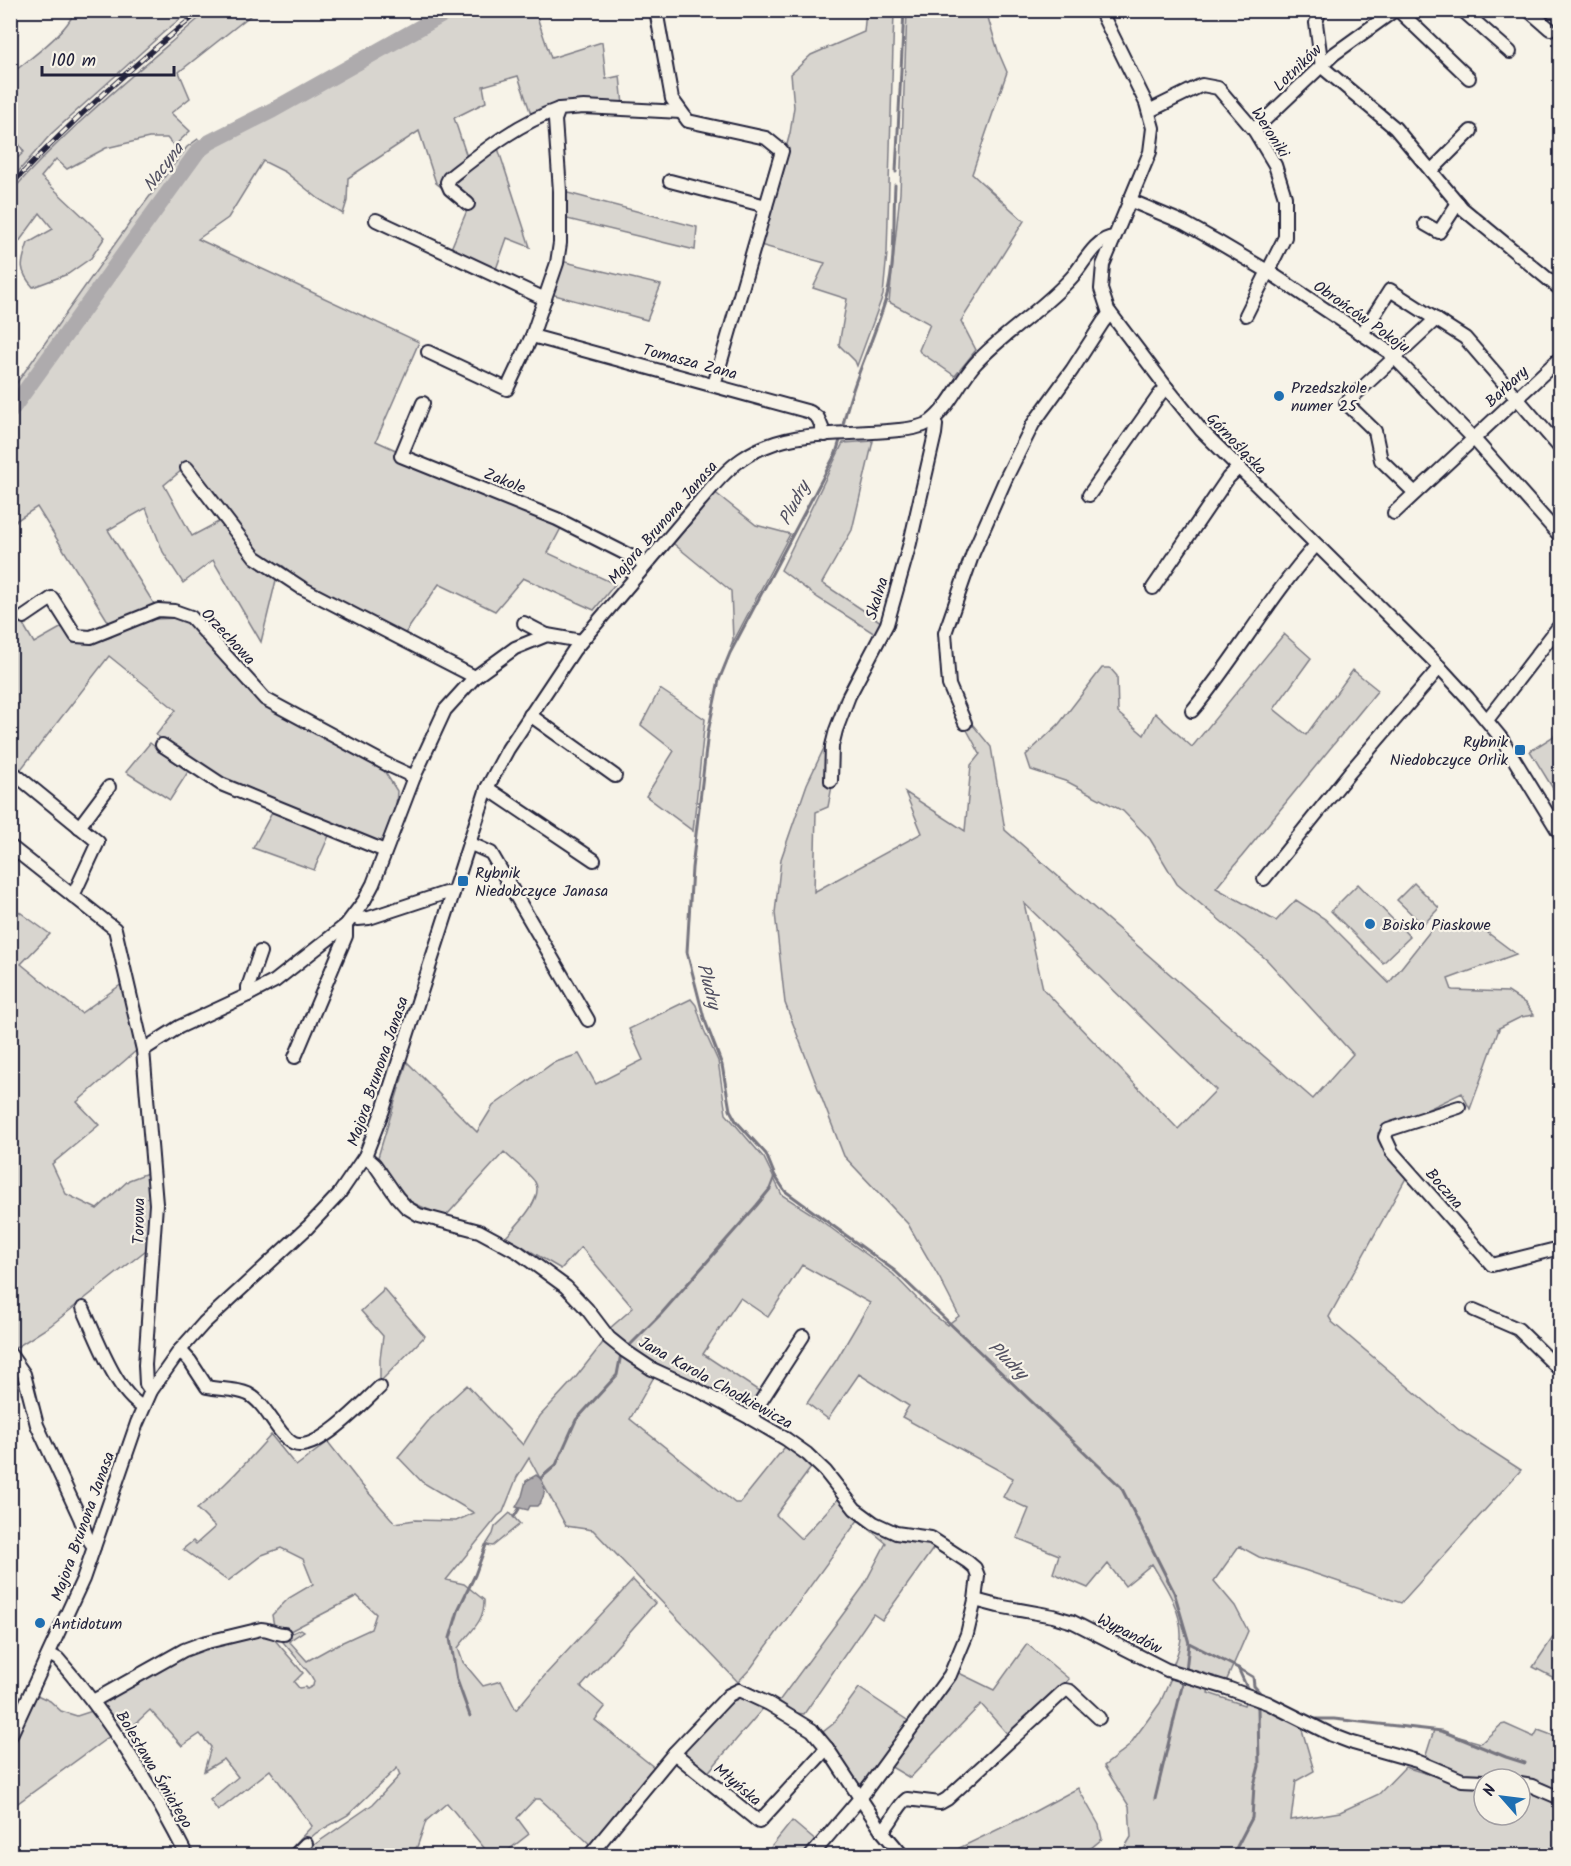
<svg xmlns="http://www.w3.org/2000/svg" width="1571" height="1866" viewBox="0 0 1571 1866" font-family="Kalam,sans-serif">
  <style>
    .green { fill: #d8d5cf; stroke: #7d7c85; stroke-width: 1.5; fill-rule: evenodd }
    .water { fill: #aeabad; stroke: #76747f; stroke-width: 1.5 }
    .lines { fill: none; stroke-linecap: round; stroke-linejoin: round }
    .stream { stroke: #76747f; stroke-width: 3 }
    .river { stroke: #aeabad; stroke-width: 16 }
    .minor-casing { stroke: #22223b; stroke-width: 16 }
    .minor { stroke: #f7f3e8; stroke-width: 12 }
    .rail-casing { stroke: #22223b; stroke-width: 5 }
    .rail { stroke: #f7f3e8; stroke-width: 3; stroke-dasharray: 9; stroke-linecap: butt }
    .poi-dot { fill: #1f6fb2; stroke: #f7f3e8; stroke-width: 2 }
    .labels { text-anchor: middle; stroke-width: 4.5; stroke-linejoin: round; paint-order: stroke }
    .street-label { font-size: 16px; fill: #22223b; stroke: #f7f3e8 }
    .poi-label { font-size: 16px; fill: #22223b; stroke: #f7f3e8; text-anchor: start }
    .water-label { font-size: 18px; font-style: italic; fill: #535263; stroke: #f7f3e8 }
  </style>
  <rect width="100%" height="100%" fill="#f7f3e8"/>
  <filter id="ink" filterUnits="userSpaceOnUse"><feTurbulence type="fractalNoise" baseFrequency=".0167" numOctaves="2"/><feDisplacementMap in="SourceGraphic" scale="12" xChannelSelector="R" yChannelSelector="G"/><feConvolveMatrix kernelMatrix="1 2 1 2 8 2 1 2 1" color-interpolation-filters="sRGB"/></filter>
  <g filter="url(#ink)">
    <g class="green">
      <path d="M211 10 256 11 179 72 190 98 171 113 190 131 174 146 167 138H149L106 148 67 169 56 159 41 177 105 237 91 258 68 274 33 287C18 270 21 263 28 243L53 229 40 213 16 246 11 249V192C69 126 138 71 204 14Z"/>
      <path d="M74 11H190L164 32 51 134 11 180V164L24 152 11 132V74C27 61 70 30 74 11Z"/>
      <polygon points="464,11 535,11 551,58 602,42 606,79 620,76 623,105 553,107 531,114 518,76 483,86 486,102 454,118 469,163 498,148 530,247 507,238 495,272 450,251 468,208 436,183 419,131 348,178 347,201 343,214 319,199 285,172 263,161 228,218 198,239 419,342 376,441 562,526 548,553 615,584 594,610 523,578 495,611 439,584 404,635 300,580 283,566 256,554 188,465 164,485 192,536 224,519 249,559 277,576 261,642 213,560 183,583 163,552 146,508 108,530 156,607 111,626 37,507 11,524 11,416 198,155 226,137"/>
      <polygon points="866,11 894,11 887,253 883,295 857,366 855,361 839,345 847,299 813,288 825,263 760,245 790,133 794,107 791,74 811,55 864,32"/>
      <polygon points="907,11 986,11 998,51 1007,72 972,174 1024,221 961,321 976,350 955,376 920,352 919,350 930,324 889,302 900,193"/>
      <polygon points="198,139 202,143 195,149 11,404 11,391 134,217 187,147"/>
      <polygon points="564,192 697,227 695,250 563,218"/>
      <polygon points="561,261 661,285 647,320 551,294"/>
      <polygon points="873,441 852,530 822,583 884,624 875,634 818,598 781,570 843,443"/>
      <polygon points="713,491 756,525 790,534 730,648 733,640 731,591 669,540"/>
      <polygon points="10,602 34,643 64,626 81,641 96,642 111,637 129,624 152,616 155,619 179,618 190,621 261,700 383,769 397,791 396,807 382,844 219,779 156,735 176,710 109,656 18,773 10,766"/>
      <path d="M1284 634 1311 658 1274 709 1306 735 1353 670 1378 690 1216 888 1276 921 1296 900 1325 919 1389 983 1435 925 1480 927 1516 954 1448 979 1452 990 1508 992 1525 1003 1534 1015 1521 1017 1497 1029H1499L1470 1109 1462 1093 1378 1133 1406 1178 1329 1317 1332 1322 1459 1430 1521 1470 1401 1603 1304 1570 1259 1557 1239 1546 1214 1581 1235 1606 1248 1631 1225 1684 1173 1666C1176 1656 1182 1645 1181 1634 1181 1609 1164 1584 1152 1564L1125 1586 1108 1564 1088 1588 1053 1573 1059 1555 1017 1538 1029 1509 1003 1497 1013 1478 902 1417 909 1406 859 1374 828 1419 807 1403 837 1359 870 1303 802 1265 768 1317 740 1298 703 1354 762 1393 749 1411 643 1356 609 1329 633 1308 581 1247 561 1269 506 1237C516 1226 545 1198 535 1182 530 1174 512 1160 504 1152L445 1217 411 1202 392 1179 378 1157 407 1062 477 1132 493 1106 553 1063 579 1054 596 1084 643 1060 629 1029 691 999 696 1005 704 1030 718 1061 726 1114 764 1158 782 1195 812 1214 893 1274 930 1312 947 1325 959 1316 940 1279 908 1224 844 1156 785 1003 775 913 781 859 807 784 824 748 839 699 861 657 865 659 842 704 832 786 828 807 816 812 814 892 922 833 905 792 965 831 971 765 980 754 967 730 973 725 991 747 1005 830 1313 1099 1353 1054 1267 960 1177 884 1150 839 1123 811 1068 782 1031 770 1026 755 1059 724 1102 668H1110L1117 676 1118 713 1144 735 1155 713 1192 747ZM1024 903 1216 1090 1178 1129 1043 989Z"/>
      <polygon points="660,689 705,719 693,831 646,796 674,751 641,725"/>
      <polygon points="1560,732 1560,800 1530,751"/>
      <polygon points="150,743 188,772 170,800 126,772"/>
      <polygon points="273,811 331,831 314,870 253,848"/>
      <polygon points="1414,883 1439,908 1423,925 1397,900"/>
      <polygon points="1358,884 1410,937 1383,963 1331,911"/>
      <polygon points="10,905 50,934 21,964 81,1013 122,984 137,1050 77,1102 99,1125 52,1164 66,1194 97,1209 129,1180 150,1172 150,1247 50,1326 14,1349 10,1344"/>
      <polygon points="383,1288 425,1336 380,1382 380,1359 383,1336 361,1311 382,1292"/>
      <path d="M605 1340 655 1375 630 1419 735 1503H740L784 1448 789 1445 813 1465 776 1515 801 1539 839 1498 858 1520 928 1539 935 1546 882 1620 873 1614 804 1714 796 1713 779 1701 863 1587 886 1543 858 1520 751 1668 738 1682 593 1530 566 1526 529 1458 517 1477 503 1512 498 1516 446 1580 464 1584 484 1600C485 1622 470 1631 458 1648L463 1662 483 1686 501 1681 516 1710 546 1674 633 1580 655 1603 581 1687 605 1707 595 1720 655 1768 593 1847 540 1799H535L517 1818 529 1834 502 1855H490L447 1803 426 1821 417 1847 407 1855H306L304 1852 373 1804 400 1775 397 1768 348 1815 316 1833 291 1855H285L312 1826 270 1770 218 1811 210 1800 238 1777 224 1759 204 1771 211 1747 200 1734 182 1746 150 1710 122 1736 101 1706V1702L200 1647 269 1633 303 1673 294 1682 299 1688 305 1687 307 1689 313 1686 314 1681 310 1674 278 1636 283 1637 301 1629 304 1631 289 1641 307 1661 334 1646 371 1629 376 1614 357 1596 292 1630 283 1632 274 1626 272 1615 289 1598 313 1584 303 1559 281 1548 262 1555 228 1581 183 1549 193 1541 196 1544 215 1527 197 1509C225 1486 247 1462 271 1435L296 1466 328 1442 360 1483 395 1523 415 1520 456 1521 474 1513 422 1482 398 1457 430 1419 467 1385 523 1445 540 1416 576 1377Z"/>
      <polygon points="510,1513 520,1524 493,1546 486,1545 493,1534 495,1527"/>
      <polygon points="1560,1627 1560,1681 1533,1667"/>
      <polygon points="1027,1644 1069,1679 1010,1737 981,1704 910,1778 888,1765 955,1671 994,1690"/>
      <polygon points="1171,1678 1209,1687 1208,1693 1244,1705 1246,1699 1301,1726 1314,1771 1296,1781 1291,1820 1340,1812 1379,1794 1405,1767 1444,1779 1484,1784 1484,1815 1520,1815 1520,1788 1560,1801 1560,1855 1120,1855 1131,1837 1129,1806 1104,1766 1128,1747 1160,1703"/>
      <polygon points="859,1688 910,1722 869,1776 861,1784 857,1783 823,1732 833,1724"/>
      <polygon points="739,1694 766,1705 705,1776 678,1753 710,1719"/>
      <polygon points="37,1695 50,1701 61,1711 77,1716 92,1711 95,1712 95,1716 100,1715 110,1736 11,1808 10,1751"/>
      <path d="M1505 1724 1534 1737 1538 1730 1560 1738V1793C1554 1789 1547 1784 1540 1782 1497 1771 1462 1791 1426 1755L1434 1730 1481 1743 1501 1725Z"/>
      <polygon points="1078,1788 1099,1825 1102,1839 1091,1848 1077,1855 949,1855 951,1852 1028,1815"/>
      <polygon points="792,1821 818,1843 807,1855 764,1856"/>
    </g>
    <path class="water" d="M536 1475C548 1482 546 1498 537 1506H530L528 1510 516 1507 522 1496 526 1481Z"/>
    <g class="lines">
      <g class="stream">
        <polyline points="896,172 904,10"/>
        <path d="M842 430C851 383 874 341 887 295 896 260 893 221 895 185"/>
        <polyline points="841,437 836,453 730,653 719,680 708,732 692,868 687,952 704,1018 722,1065 730,1110 736,1121 766,1154 775,1176 785,1191 895,1271 1121,1487 1174,1592 1189,1643 1186,1671"/>
        <polyline points="628,1347 661,1314 757,1205 770,1189 775,1176"/>
        <polyline points="541,1478 556,1465 576,1420 617,1375 621,1354"/>
        <polyline points="514,1517 519,1509"/>
        <polyline points="1189,1643 1238,1668 1248,1690"/>
        <polyline points="1238,1668 1253,1677 1254,1686 1262,1695"/>
        <polyline points="470,1716 457,1680 450,1638 459,1608 475,1575 486,1545"/>
        <polyline points="1311,1719 1334,1719 1442,1731 1506,1757 1525,1763"/>
        <polyline points="1155,1799 1184,1678"/>
        <polyline points="1232,1856 1252,1818 1254,1785 1259,1766 1258,1708 1254,1702"/>
      </g>
      <polyline class="river" points="10,412 198,151 210,142 273,110 451,10"/>
      <defs>
        <g id="minor">
          <polyline points="656,10 672,99 688,121 766,138 782,151 714,385"/>
          <polyline points="1100,10 1146,103 1153,128 1150,152 1103,265 1101,289 1108,310 1167,388 1201,430 1433,660 1468,698 1501,738 1560,834"/>
          <polyline points="1321,10 1319,12 1316,23 1322,67 1395,128 1462,208 1560,289"/>
          <polyline points="1398,10 1469,78"/>
          <polyline points="1462,10 1510,52"/>
          <polyline points="1528,10 1550,29"/>
          <polyline points="1149,111 1202,85 1218,88 1254,130 1275,165 1285,197 1285,237 1246,315"/>
          <polyline points="1254,130 1334,54 1395,10"/>
          <polyline points="1431,171 1471,131"/>
          <polyline points="670,181 766,206"/>
          <polyline points="1129,200 1184,223 1218,242 1269,272 1389,352 1474,439 1560,536"/>
          <path d="M468 204 450 189 447 182 449 178C485 150 516 124 559 109"/>
          <polyline points="376,220 545,299"/>
          <polyline points="1425,224 1439,232 1458,203"/>
          <polyline points="1362,334 1390,290 1465,338 1560,448"/>
          <polyline points="532,336 810,412 818,418 825,435"/>
          <polyline points="428,352 507,389 532,336 557,263 560,243 560,191 555,120 559,109 584,107 681,112"/>
          <polyline points="423,403 401,456 557,519 646,564"/>
          <polyline points="187,468 255,557 302,588 475,677"/>
          <polyline points="1415,493 1381,460 1375,431 1346,403 1436,319"/>
          <polyline points="1089,495 1160,394 1167,388"/>
          <polyline points="1394,513 1560,358"/>
          <polyline points="1153,588 1228,478 1238,468"/>
          <polyline points="24,617 52,598 76,636 91,637 158,610 174,611 191,617 265,699 386,764 414,777"/>
          <polyline points="524,623 547,635"/>
          <path d="M1192 711C1236 658 1270 596 1316 545"/>
          <polyline points="530,715 615,776"/>
          <polyline points="1487,720 1560,625"/>
          <polyline points="965,723 949,685 945,633 973,553 1006,478 1033,424 1072,370 1103,322 1110,313"/>
          <polyline points="162,745 221,784 385,851"/>
          <polyline points="10,770 98,842 73,896"/>
          <polyline points="831,781 832,746 836,730 849,696 887,624 910,543 935,434 936,425 934,419"/>
          <polyline points="487,788 594,860"/>
          <polyline points="79,827 109,787"/>
          <polyline points="469,843 491,853 588,1020"/>
          <polyline points="10,846 115,929 143,1050 156,1204 145,1365 146,1384 151,1391"/>
          <polyline points="1264,879 1350,772 1440,667"/>
          <polyline points="353,917 358,919 369,918 445,893 453,893"/>
          <polyline points="248,995 248,987 260,952"/>
          <polyline points="143,1050 179,1027 248,995 275,981 346,925 364,901 373,884 414,777 445,710 475,677 515,648 547,635 581,641"/>
          <polyline points="295,1057 346,936 346,925"/>
          <polyline points="1459,1107 1388,1130 1385,1137 1392,1152 1492,1265 1560,1248"/>
          <polyline points="365,1156 375,1165 397,1197 406,1207 419,1215 479,1231 518,1252 566,1287 587,1309 609,1338 625,1351 652,1369 694,1388 750,1418 786,1439 807,1454 825,1471 855,1509 874,1523 896,1533 931,1538 968,1562 975,1568 978,1576 975,1600 967,1634 950,1675 861,1797 811,1856"/>
          <path d="M83 1308C96 1336 116 1393 143 1407"/>
          <polyline points="1474,1310 1518,1329 1560,1370"/>
          <path d="M180 1350 190 1361 207 1387C220 1390 235 1388 248 1394 262 1401 271 1420 281 1432 286 1438 291 1445 299 1445 322 1447 364 1402 380 1387"/>
          <polyline points="10,1354 24,1374 37,1425 80,1518 87,1537 94,1547"/>
          <polyline points="750,1418 803,1336"/>
          <polyline points="975,1600 998,1606 1053,1616 1073,1622 1167,1670 1227,1688 1268,1703 1332,1735 1353,1743 1417,1761 1462,1780 1484,1781"/>
          <path d="M49 1654 58 1659C110 1718 151 1785 187 1856"/>
          <path d="M93 1701 184 1650 203 1643 261 1629C269 1629 276 1634 284 1634"/>
          <path d="M10 1737 83 1579 137 1423 151 1391 180 1350 204 1323 308 1227 339 1194 365 1156 383 1110 487 788 508 749 574 650 700 501C713 486 726 470 742 459 788 427 846 436 899 430 909 429 920 428 930 422 949 408 959 382 975 364 1004 332 1043 310 1072 277 1083 265 1095 238 1114 237"/>
          <polyline points="674,1753 759,1822 827,1748"/>
          <polyline points="1520,1784 1532,1786 1560,1798"/>
          <path d="M882 1831C893 1822 896 1807 907 1799L940 1803 947 1799 1065 1690 1070 1691 1099 1718"/>
          <polyline points="294,1856 306,1844"/>
          <polyline points="589,1856 674,1753 729,1695 739,1690 769,1704 812,1730 827,1748 882,1831 903,1856"/>
        </g>
      </defs>
      <use href="#minor" class="minor-casing"/>
      <use href="#minor" class="minor"/>
      <defs>
        <path id="rail" d="M10 186C70 123 133 64 202 10"/>
      </defs>
      <use href="#rail" class="rail-casing"/>
      <use href="#rail" class="rail"/>
    </g>
  </g>
  <g class="poi-dot">
    <circle cx="1279" cy="396" r="6"/>
    <rect x="1514" y="744" width="12" height="12" rx="3"/>
    <rect x="457" y="875" width="12" height="12" rx="3"/>
    <circle cx="1370" cy="924" r="6"/>
    <circle cx="40" cy="1623" r="6"/>
  </g>
  <g class="labels">
    <g class="street-label">
      <text transform="translate(1297 67) rotate(-44)" y="6">Lotników</text>
      <text transform="translate(1271 132) rotate(57)" y="6">Weroniki</text>
      <text transform="translate(1362 316) rotate(35)" y="6">Obrońców Pokoju</text>
      <text transform="translate(690 361) rotate(15)" y="6">Tomasza Zana</text>
      <text transform="translate(1506 386) rotate(-43)" y="6">Barbary</text>
      <text transform="translate(1237 443) rotate(46)" y="6">Górnośląska</text>
      <text transform="translate(505 480) rotate(22)" y="6">Zakole</text>
      <text transform="translate(662 522) rotate(-49)" y="6">Majora Brunona Janasa</text>
      <text transform="translate(876 598) rotate(-73)" y="6">Skalna</text>
      <text transform="translate(229 636) rotate(47)" y="6">Orzechowa</text>
      <text transform="translate(377 1071) rotate(-71)" y="6">Majora Brunona Janasa</text>
      <text transform="translate(1445 1188) rotate(49)" y="6">Boczna</text>
      <text transform="translate(138 1221) rotate(-89)" y="6">Torowa</text>
      <text transform="translate(716 1382) rotate(29)" y="6">Jana Karola Chodkiewicza</text>
      <text transform="translate(82 1526) rotate(-70)" y="6">Majora Brunona Janasa</text>
      <text transform="translate(1130 1633) rotate(27)" y="6">Wypandów</text>
      <text transform="translate(155 1769) rotate(59)" y="6">Bolesława Śmiałego</text>
      <text transform="translate(738 1784) rotate(40)" y="6">Młyńska</text>
    </g>
    <g class="poi-label">
      <text x="1291" y="393">Przedszkole<tspan x="1291" dy="18">numer 25</tspan></text>
      <text x="1508" y="747" text-anchor="end">Rybnik<tspan x="1508" dy="18">Niedobczyce Orlik</tspan></text>
      <text x="475" y="878">Rybnik<tspan x="475" dy="18">Niedobczyce Janasa</tspan></text>
      <text x="1382" y="930">Boisko Piaskowe</text>
      <text x="52" y="1629">Antidotum</text>
    </g>
    <g class="water-label">
      <text transform="translate(163 167) rotate(-53)" y="6">Nacyna</text>
      <text transform="translate(794 503) rotate(-63)" y="6">Pludry</text>
      <text transform="translate(709 986) rotate(75)" y="6">Pludry</text>
      <text transform="translate(1008 1360) rotate(44)" y="6">Pludry</text>
    </g>
  </g>
  <rect width="1571" height="1866" fill="none" stroke="#f7f3e8" stroke-width="36"/>
  <rect x="18" y="18" width="1535" height="1830" fill="none" stroke="#22223b" stroke-width="2" filter="url(#ink)"/>
  <g transform="translate(1502 1797) rotate(298)"><circle r="28" fill="#f7f3e8" stroke="#a29fa3" stroke-width="1.5"/>
  <path d="M0-4.5L10 22L0 15L-10 22Z" fill="#1f6fb2"/>
  <text y="-9" font-size="16" font-weight="bold" text-anchor="middle" fill="#22223b">N</text>
  </g>
  <path d="M42 66v9h132v-9" fill="none" stroke="#22223b" stroke-width="3"/>
  <text x="51" y="66" font-size="18" fill="#22223b" stroke="#f7f3e8" stroke-width="4.5" paint-order="stroke">100 m</text>
</svg>
